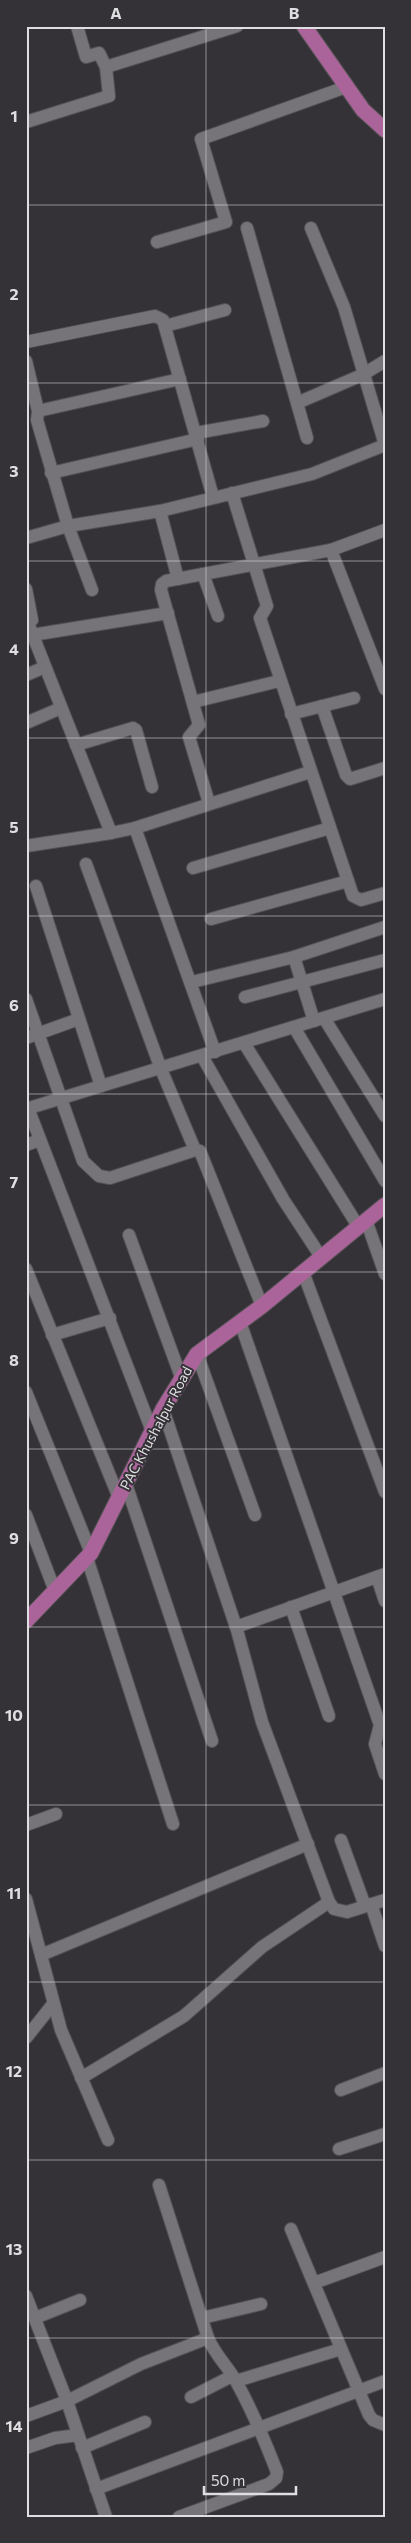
<svg xmlns="http://www.w3.org/2000/svg" width="411" height="2543" viewBox="0 0 411 2543" font-family="Commissioner,sans-serif">
  <style>
    .lines { fill: none; stroke-linecap: round; stroke-linejoin: round }
    .minor-casing { stroke: #535154; stroke-width: 14 }
    .major-casing { stroke: #535154; stroke-width: 17 }
    .minor { stroke: #767478; stroke-width: 12 }
    .major { stroke: #aa649a; stroke-width: 15 }
    .grid { fill: none; stroke: #dfdee0; stroke-width: 1; stroke-opacity: 0.55 }
    .labels { text-anchor: middle; stroke-width: 4; stroke-linejoin: round; paint-order: stroke }
    .street-label { font-size: 14px; fill: #dfdee0; stroke: #343236 }
    .neatline { fill: none; stroke: #dfdee0; stroke-width: 2 }
    .grid-label { font-size: 16px; text-anchor: middle; font-weight: bold; fill: #dfdee0 }
  </style>
  <rect width="100%" height="100%" fill="#343236"/>
  <g class="lines">
    <defs>
      <g id="minor">
        <polyline points="106,67 237,26"/>
        <polyline points="26,122 109,96 106,67 99,53 86,57 77,26"/>
        <polyline points="247,228 307,438"/>
        <polyline points="311,228 344,307 385,445"/>
        <polyline points="157,242 226,222 201,139 346,87"/>
        <polyline points="165,326 225,310"/>
        <polyline points="26,342 155,316 163,320 213,497"/>
        <polyline points="26,361 38,411 37,420 68,526 26,538"/>
        <polyline points="297,403 362,375 385,361"/>
        <polyline points="38,411 180,379"/>
        <polyline points="196,433 263,421"/>
        <polyline points="51,473 198,439"/>
        <polyline points="232,493 267,606 260,618 353,896 361,900 385,893"/>
        <polyline points="160,511 178,579"/>
        <polyline points="331,550 385,689"/>
        <polyline points="203,574 218,616"/>
        <polyline points="26,589 32,620 26,623"/>
        <polyline points="92,590 68,526 160,511 312,474 385,445"/>
        <polyline points="32,635 168,613"/>
        <polyline points="26,675 45,667"/>
        <polyline points="193,702 279,681"/>
        <polyline points="322,706 346,775 350,779 385,768"/>
        <polyline points="291,714 354,698"/>
        <polyline points="26,723 61,708"/>
        <polyline points="76,745 133,728 136,730 152,787"/>
        <polyline points="209,803 189,737 199,725 161,590 162,584 166,581 331,550 385,530"/>
        <polyline points="111,833 135,828"/>
        <polyline points="26,846 111,833 28,623"/>
        <polyline points="86,864 161,1069 195,1150"/>
        <polyline points="193,868 330,828"/>
        <polyline points="36,886 101,1086"/>
        <polyline points="211,919 348,881"/>
        <polyline points="294,957 314,1021"/>
        <polyline points="192,982 294,957 385,927"/>
        <polyline points="245,997 385,960"/>
        <polyline points="26,999 83,1161 99,1176 110,1178 195,1150 200,1151 262,1306"/>
        <polyline points="324,1018 385,1116"/>
        <polyline points="294,1027 385,1181"/>
        <polyline points="26,1038 79,1019"/>
        <polyline points="244,1043 358,1226"/>
        <polyline points="215,1052 135,828 310,772"/>
        <polyline points="202,1056 283,1199 321,1257"/>
        <polyline points="28,1108 152,1431"/>
        <polyline points="26,1109 385,999"/>
        <polyline points="26,1145 40,1140"/>
        <polyline points="366,1220 385,1274"/>
        <polyline points="129,1235 181,1377"/>
        <polyline points="26,1269 119,1498"/>
        <polyline points="303,1272 385,1492"/>
        <polyline points="240,1322 380,1725 375,1744 385,1774"/>
        <polyline points="52,1335 110,1318"/>
        <polyline points="197,1354 255,1515"/>
        <polyline points="26,1392 91,1553"/>
        <polyline points="163,1409 237,1630 262,1722 329,1902 334,1909 347,1912 385,1900"/>
        <polyline points="126,1484 212,1741"/>
        <polyline points="26,1515 55,1591"/>
        <polyline points="87,1558 173,1824"/>
        <polyline points="377,1577 385,1601"/>
        <polyline points="291,1607 329,1716"/>
        <polyline points="236,1627 385,1574"/>
        <polyline points="26,1825 56,1814"/>
        <polyline points="341,1840 365,1906"/>
        <polyline points="26,1899 61,2030 108,2140"/>
        <polyline points="371,1904 385,1946"/>
        <polyline points="41,1955 308,1844"/>
        <polyline points="26,2038 53,2004"/>
        <polyline points="81,2078 184,2016 262,1947 329,1902"/>
        <polyline points="341,2090 385,2073"/>
        <polyline points="339,2149 385,2134"/>
        <path d="M159 2185 208 2338C217 2358 228 2366 237 2383 253 2412 265 2441 277 2472L276 2478 269 2484 179 2517"/>
        <polyline points="291,2229 369,2415 373,2420 385,2425"/>
        <polyline points="314,2283 385,2257"/>
        <polyline points="26,2296 67,2401 106,2517"/>
        <polyline points="35,2318 80,2300"/>
        <polyline points="202,2318 261,2304"/>
        <polyline points="236,2381 341,2349"/>
        <polyline points="191,2397 232,2376"/>
        <polyline points="26,2416 67,2401 141,2364 208,2338"/>
        <polyline points="26,2448 55,2438 78,2435"/>
        <polyline points="82,2448 145,2422"/>
        <polyline points="96,2489 385,2381"/>
      </g>
      <g id="major">
        <polyline points="304,26 363,110 385,130"/>
        <polyline points="26,1621 91,1553 163,1409 197,1354 262,1306 385,1205"/>
      </g>
    </defs>
    <use href="#minor" class="minor-casing"/>
    <use href="#major" class="major-casing"/>
    <use href="#minor" class="minor"/>
    <use href="#major" class="major"/>
  </g>
  <path class="grid" d="M206 26V2517M26 205H385M26 383H385M26 561H385M26 738H385M26 916H385M26 1094H385M26 1272H385M26 1449H385M26 1627H385M26 1805H385M26 1982H385M26 2160H385M26 2338H385"/>
  <g class="labels">
    <g class="street-label">
      <text transform="translate(156 1428) rotate(-62)" y="5">PAC Khushalpur Road</text>
    </g>
  </g>
  <rect width="411" height="2543" fill="none" stroke="#343236" stroke-width="55"/>
  <path d="M204 2486v8h92v-8" fill="none" stroke="#dfdee0" stroke-width="2.5"/>
  <text x="211" y="2486" font-size="15" fill="#dfdee0" stroke="#343236" stroke-width="4" paint-order="stroke">50 m</text>
  <rect x="28" y="28" width="356" height="2488" class="neatline"/>
  <g class="grid-label">
    <text x="116" y="19">A</text>
    <text x="294" y="19">B</text>
    <text x="14" y="122">1</text>
    <text x="14" y="300">2</text>
    <text x="14" y="477">3</text>
    <text x="14" y="655">4</text>
    <text x="14" y="833">5</text>
    <text x="14" y="1011">6</text>
    <text x="14" y="1188">7</text>
    <text x="14" y="1366">8</text>
    <text x="14" y="1544">9</text>
    <text x="14" y="1721">10</text>
    <text x="14" y="1899">11</text>
    <text x="14" y="2077">12</text>
    <text x="14" y="2255">13</text>
    <text x="14" y="2432">14</text>
  </g>
</svg>
